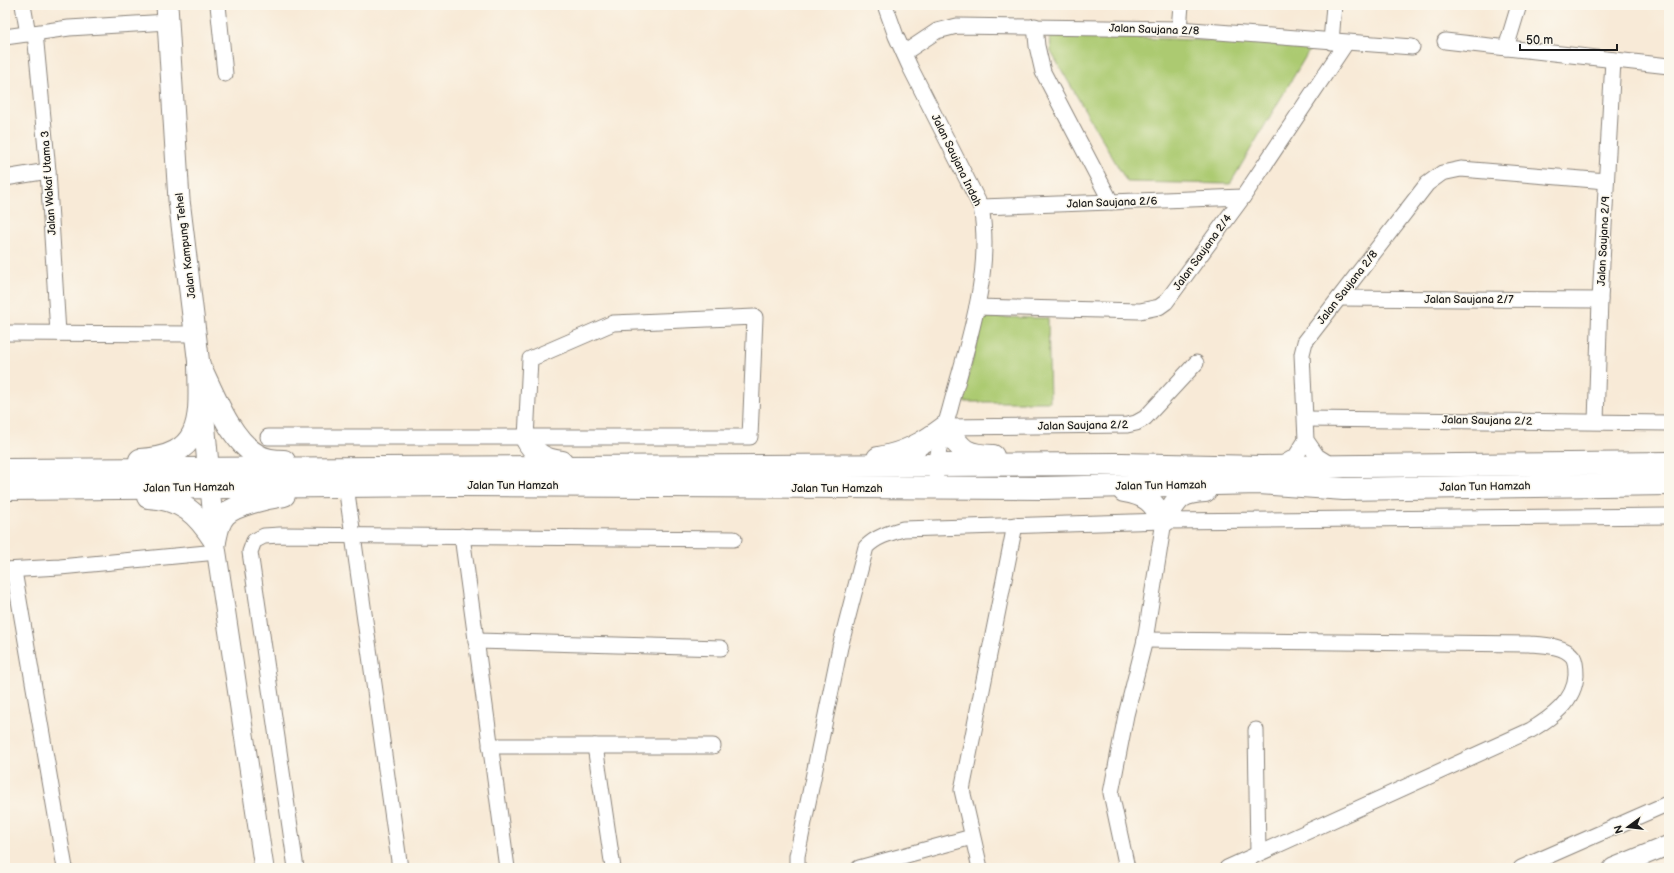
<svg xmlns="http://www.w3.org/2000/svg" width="1674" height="873" viewBox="0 0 1674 873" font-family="'Balsamiq Sans',sans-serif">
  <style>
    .green { fill: #acca71; stroke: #647346 }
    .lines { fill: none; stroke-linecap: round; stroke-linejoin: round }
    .minor-casing { stroke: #8a837a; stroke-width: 17 }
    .tertiary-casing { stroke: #8a837a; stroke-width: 21 }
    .secondary-casing { stroke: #8a837a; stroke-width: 23 }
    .primary-casing { stroke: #8a837a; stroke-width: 24 }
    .minor { stroke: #fff; stroke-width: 15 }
    .tertiary { stroke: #fff; stroke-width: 19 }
    .secondary { stroke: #fff; stroke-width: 21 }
    .primary { stroke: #fff; stroke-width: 22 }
    .labels { text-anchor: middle; stroke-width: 3; stroke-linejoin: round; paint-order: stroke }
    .street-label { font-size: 11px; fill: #1c1c1c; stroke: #fbf7ec }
  </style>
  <rect width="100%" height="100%" fill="#fbf7ec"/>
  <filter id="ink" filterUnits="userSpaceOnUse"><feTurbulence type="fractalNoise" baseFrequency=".025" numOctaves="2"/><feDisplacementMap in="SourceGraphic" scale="8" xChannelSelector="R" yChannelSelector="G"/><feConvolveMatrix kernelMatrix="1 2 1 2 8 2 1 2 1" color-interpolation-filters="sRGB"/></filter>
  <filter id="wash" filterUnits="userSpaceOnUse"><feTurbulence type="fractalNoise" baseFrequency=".012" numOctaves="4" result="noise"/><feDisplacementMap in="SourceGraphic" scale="16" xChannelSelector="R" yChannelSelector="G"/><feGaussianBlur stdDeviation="0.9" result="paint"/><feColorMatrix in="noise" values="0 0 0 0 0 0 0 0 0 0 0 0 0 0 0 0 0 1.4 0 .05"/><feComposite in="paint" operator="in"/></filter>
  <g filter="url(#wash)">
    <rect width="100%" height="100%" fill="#f8ead7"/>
    <g class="green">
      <polygon points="1050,35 1313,44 1230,184 1127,182 1051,52"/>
      <polygon points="984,317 1048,318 1050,402 961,402"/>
    </g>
  </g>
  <g filter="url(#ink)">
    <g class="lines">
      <defs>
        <g id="minor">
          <polyline points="23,5 28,34"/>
          <polyline points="218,5 225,74"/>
          <path d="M885 5 896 36 910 67 981 207C993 275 967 344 950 409 944 431 936 452 936 475"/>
          <polyline points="1035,26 1037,46 1043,72 1111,202"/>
          <polyline points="1179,29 1181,5"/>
          <polyline points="35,33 48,171 58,333"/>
          <polyline points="5,37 69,28 168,22"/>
          <polyline points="1445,41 1669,66"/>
          <polyline points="1331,42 1334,5"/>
          <polyline points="1506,48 1519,5"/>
          <polyline points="904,53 937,31 957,26 1179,29 1412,47"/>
          <polyline points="5,178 48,171"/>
          <polyline points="981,207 1243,197"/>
          <polyline points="1339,298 1600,300"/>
          <polyline points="977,307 1140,311 1159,307 1166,302 1243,197 1346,43"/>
          <polyline points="5,333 195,334"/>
          <polyline points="1306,419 1669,423"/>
          <polyline points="1596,421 1600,300 1613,60"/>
          <polyline points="945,427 1127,425 1136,423 1145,418 1196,363"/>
          <polyline points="268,437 750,437 755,317 613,323 530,359 526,438"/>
          <polyline points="1279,466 1296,456 1306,440"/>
          <polyline points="1333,466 1317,456 1306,440 1302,354 1305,342 1427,184 1442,173 1461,169 1606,181"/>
          <polyline points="346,486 400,868"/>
          <polyline points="462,536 507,868"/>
          <polyline points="5,570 60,567 217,552"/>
          <polyline points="14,571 65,868"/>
          <path d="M1145 640 1529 644C1542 645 1564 645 1573 657 1576 662 1576 669 1576 675 1575 701 1551 718 1531 730L1227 868"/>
          <polyline points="476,641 721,648"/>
          <polyline points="1256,730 1258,853"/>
          <polyline points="490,746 713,746"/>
          <polyline points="595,746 613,868"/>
          <polyline points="296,868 250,552 254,541 264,536 280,535 734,539"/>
          <path d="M797 868V856L840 647 866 547C876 537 889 533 903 529L1164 521 1669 516"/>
          <polyline points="859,868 972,837"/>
          <polyline points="980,868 962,790 1015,525"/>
          <polyline points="1127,868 1111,793 1126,715 1145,640 1164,521"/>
          <polyline points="1521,868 1669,803"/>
        </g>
        <g id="tertiary">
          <polyline points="210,487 215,541 264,868"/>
          <polyline points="1613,868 1669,845"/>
        </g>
        <polyline id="secondary" points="167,5 179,200 199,365 210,487"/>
        <g id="primary">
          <path d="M203 373C215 399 232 441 257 455 265 460 275 461 284 461"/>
          <path d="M526 438C534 454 544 460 562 462"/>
          <path d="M878 458C904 454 924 443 945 427 962 450 963 455 993 456"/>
          <path d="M140 460C206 456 200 416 199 365"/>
          <polyline points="5,470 1121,464 1261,467 1669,463"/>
          <polyline points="5,489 457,485 1042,488 1259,483 1344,489 1669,484"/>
          <path d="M1124 491C1147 495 1153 501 1164 521 1177 500 1178 492 1205 491"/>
          <path d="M148 497C182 499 197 513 215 541"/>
          <path d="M215 541C217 532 218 522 225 515 234 505 270 497 284 495"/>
        </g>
      </defs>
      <use href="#minor" class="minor-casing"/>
      <use href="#tertiary" class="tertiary-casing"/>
      <use href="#secondary" class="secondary-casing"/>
      <use href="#primary" class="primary-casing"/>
      <use href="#minor" class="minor"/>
      <use href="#tertiary" class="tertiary"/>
      <use href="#secondary" class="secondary"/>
      <use href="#primary" class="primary"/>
    </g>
  </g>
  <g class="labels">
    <g class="street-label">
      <text transform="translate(1154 29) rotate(2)" y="4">Jalan Saujana 2/8</text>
      <text transform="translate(957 160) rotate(64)" y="4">Jalan Saujana Indah</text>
      <text transform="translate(48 183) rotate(-94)" y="4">Jalan Wakaf Utama 3</text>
      <text transform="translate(1112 202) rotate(-2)" y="4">Jalan Saujana 2/6</text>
      <text transform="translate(1603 241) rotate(-87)" y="4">Jalan Saujana 2/9</text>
      <text transform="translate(185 246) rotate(-97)" y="4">Jalan Kampung Tehel</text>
      <text transform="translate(1202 252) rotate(-54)" y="4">Jalan Saujana 2/4</text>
      <text transform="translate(1347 287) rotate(-52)" y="4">Jalan Saujana 2/8</text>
      <text x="1469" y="303">Jalan Saujana 2/7</text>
      <text transform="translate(1487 420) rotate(1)" y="4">Jalan Saujana 2/2</text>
      <text transform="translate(1083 425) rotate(-1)" y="4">Jalan Saujana 2/2</text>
      <text x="513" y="489">Jalan Tun Hamzah</text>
      <text transform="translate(1161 485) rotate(-1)" y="4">Jalan Tun Hamzah</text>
      <text transform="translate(1485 486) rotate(-1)" y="4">Jalan Tun Hamzah</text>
      <text transform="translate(189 487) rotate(-1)" y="4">Jalan Tun Hamzah</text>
      <text x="837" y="492">Jalan Tun Hamzah</text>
    </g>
  </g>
  <rect width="1674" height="873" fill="none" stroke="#fbf7ec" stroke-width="20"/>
  <g transform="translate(1628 827) rotate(255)" stroke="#fbf7ec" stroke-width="3" paint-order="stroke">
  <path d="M0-3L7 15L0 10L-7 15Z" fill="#1c1c1c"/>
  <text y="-6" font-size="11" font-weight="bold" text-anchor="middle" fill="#1c1c1c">N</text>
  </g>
  <path d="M1520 44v6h97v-6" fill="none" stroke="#1c1c1c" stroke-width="2"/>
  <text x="1526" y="44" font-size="12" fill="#1c1c1c" stroke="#fbf7ec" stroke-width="3" paint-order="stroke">50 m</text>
</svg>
